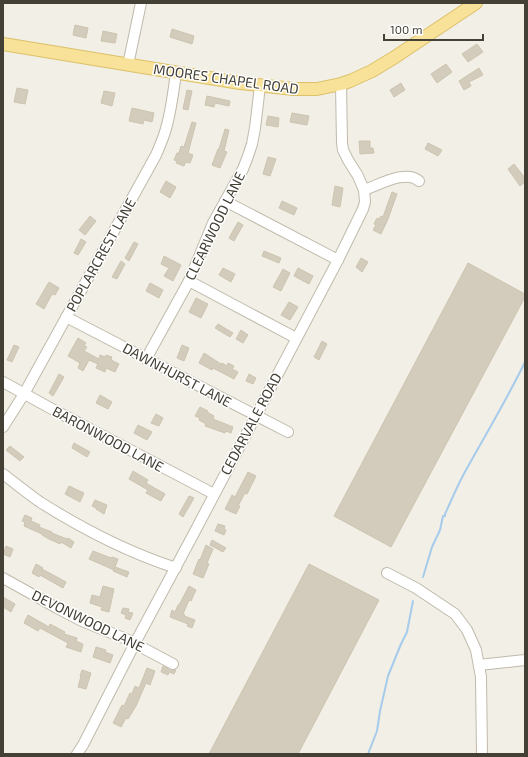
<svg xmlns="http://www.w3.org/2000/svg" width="528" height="757" viewBox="0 0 528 757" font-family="'Exo 2',sans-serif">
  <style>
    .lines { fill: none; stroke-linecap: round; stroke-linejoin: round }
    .stream { stroke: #a6cbeb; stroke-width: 2 }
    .building { fill: #d3cbbc; stroke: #cdc4b0 }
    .minor-casing { stroke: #c0baac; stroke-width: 12 }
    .major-casing { stroke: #dcc16a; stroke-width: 14 }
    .minor { stroke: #fff; stroke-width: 10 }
    .major { stroke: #f8e299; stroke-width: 12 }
    .labels { text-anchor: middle; stroke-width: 3; stroke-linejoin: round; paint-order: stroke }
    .street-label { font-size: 14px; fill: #444036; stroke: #fff }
  </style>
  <rect width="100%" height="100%" fill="#f2efe6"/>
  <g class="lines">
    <g class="stream">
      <path d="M423 577 432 547 440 530 443 516H445V514C452 499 458 484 466 470 486 434 507 399 525 362"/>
      <polyline points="368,754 377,731 380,711 388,676 401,644 407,632 413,601"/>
    </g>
  </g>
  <g class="building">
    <polygon points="75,25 88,28 86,38 73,35"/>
    <polygon points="172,29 194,36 192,44 170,37"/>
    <polygon points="103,31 117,34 115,43 101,41"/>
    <polygon points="477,44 483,52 468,62 462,54"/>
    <polygon points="446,64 452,72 437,83 431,74"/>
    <polygon points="479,68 483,75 469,82 471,86 464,90 459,81"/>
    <polygon points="401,83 405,90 394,97 390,90"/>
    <polygon points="17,88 28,90 25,104 14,102"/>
    <polygon points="187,90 192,91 188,110 183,109"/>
    <polygon points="104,91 115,93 112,106 101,103"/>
    <polygon points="207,96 230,101 229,106 215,103 214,107 205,105"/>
    <polygon points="132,108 154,113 152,122 144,120 143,124 129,121"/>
    <polygon points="292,113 309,116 307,125 290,122"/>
    <polygon points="268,116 279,118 278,127 266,125"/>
    <polygon points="192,122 196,123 188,153 193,155 190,163 186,162 184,166 176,163 177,161 174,160 177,153 179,153 181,146 184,147"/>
    <polygon points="225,129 229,130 224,151 227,152 220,168 212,165 218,149 219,149"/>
    <polygon points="359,141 370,141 370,148 373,148 374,153 360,154"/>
    <polygon points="428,143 442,150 438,156 425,149"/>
    <polygon points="268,157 276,159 270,176 263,174"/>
    <polygon points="514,164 525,178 525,182 520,186 508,169"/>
    <polygon points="166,181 176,187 170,198 160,192"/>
    <polygon points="335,186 343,188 340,207 332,205"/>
    <polygon points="392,192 397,194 388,219 381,234 373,230 376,225 374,224 377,218 379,219 381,216 383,217"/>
    <polygon points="282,201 297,208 294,215 279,208"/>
    <polygon points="90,216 96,221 85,235 79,230"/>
    <polygon points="238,222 243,225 234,241 229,238"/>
    <polygon points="81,239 86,242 78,255 74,253"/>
    <polygon points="134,242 138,244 129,261 125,258"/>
    <polygon points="264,251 281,258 279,263 262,256"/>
    <polygon points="164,256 181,265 173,281 164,276 169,268 161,264"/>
    <polygon points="361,258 368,262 362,272 356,267"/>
    <polygon points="121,261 125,264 117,279 112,277"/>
    <polygon points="468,263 525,294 525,297 391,547 334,516"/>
    <polygon points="223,268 235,274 231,282 219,275"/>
    <polygon points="298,268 313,276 309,284 294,276"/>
    <polygon points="283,269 290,273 281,291 273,287"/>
    <polygon points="49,282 59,288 55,295 52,294 44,309 36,304"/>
    <polygon points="150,283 163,290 159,298 146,291"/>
    <polygon points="196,298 208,304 201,318 189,312"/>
    <polygon points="289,302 298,307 290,320 281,315"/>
    <polygon points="218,324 233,333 230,337 215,328"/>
    <polygon points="241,330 248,335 243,343 236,339"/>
    <polygon points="78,338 86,343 84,346 87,347 84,351 99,359 100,355 105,357 106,355 112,357 111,360 119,364 115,372 106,368 105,372 96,368 98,364 89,360 83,371 78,368 80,363 68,356"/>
    <polygon points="322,341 327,344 319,360 314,357"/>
    <polygon points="14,345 19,347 12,362 7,360"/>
    <polygon points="182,345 189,348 184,361 177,358"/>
    <polygon points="204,353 221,364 222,363 227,366 228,363 234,366 232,369 238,372 234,379 213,368 212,370 199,363"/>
    <polygon points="59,374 64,377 53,396 49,393"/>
    <polygon points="249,374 256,378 253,384 246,381"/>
    <polygon points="100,395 112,402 108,409 96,403"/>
    <polygon points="200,407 208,411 207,412 214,416 213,419 233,427 231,433 226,431 225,433 205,426 206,424 199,420 200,418 195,416"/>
    <polygon points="156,414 163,418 159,426 151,423"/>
    <polygon points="138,425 152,432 147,440 134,433"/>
    <polygon points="74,443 90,452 87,457 72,448"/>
    <polygon points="10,446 24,457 20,461 6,450"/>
    <polygon points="133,471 148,480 146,483 165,494 161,501 146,493 148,490 129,479"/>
    <polygon points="248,472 256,476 247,494 245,493 238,506 240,506 236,514 225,509 232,495 235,497"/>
    <polygon points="69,486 84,493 80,502 65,494"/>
    <polygon points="189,496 194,498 183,517 179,514"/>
    <polygon points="95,500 107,505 104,514 96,509 96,508 92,506"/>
    <polygon points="25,515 32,518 31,521 40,525 39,527 52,532 52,533 67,539 68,538 74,542 71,548 61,542 60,544 49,539 42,535 42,534 24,526 25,522 22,521"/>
    <polygon points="218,524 225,526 224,529 226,530 224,535 215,531"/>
    <polygon points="212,540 226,548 223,552 210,545"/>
    <polygon points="206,545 213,549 207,563 209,564 203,578 193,574 199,559 200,560"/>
    <polygon points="6,546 13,549 10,557 3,554"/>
    <polygon points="93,551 111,558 112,557 118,559 114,570 89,559"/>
    <polygon points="36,564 43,568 42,569 66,582 63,588 40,575 39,577 32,573"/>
    <polygon points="309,564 379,600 298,754 209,754"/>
    <polygon points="115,567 129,572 127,577 113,571"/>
    <polygon points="103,586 114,589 109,612 101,610 102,607 90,603 92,595 100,597"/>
    <polygon points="189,586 196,590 191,601 189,600 183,614 185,615 184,616 195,620 192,628 187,626 188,624 170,617 172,610 175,612 178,605 179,605"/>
    <polygon points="3,597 15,604 11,612 3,607"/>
    <polygon points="123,608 129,609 128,612 133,613 130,620 125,618 126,615 121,613"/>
    <polygon points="28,615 49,627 50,624 65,632 64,634 77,638 76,641 83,644 81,652 66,647 68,643 40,628 38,631 24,623"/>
    <polygon points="96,647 106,650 105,652 113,655 110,663 93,657"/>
    <polygon points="163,666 170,670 176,670 174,674 169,672 168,675 161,672"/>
    <polygon points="147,668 155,671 150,685 146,683 136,706 128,719 126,718 121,727 113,723 122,705 124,706 130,693 132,694 135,686 139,688"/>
    <polygon points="82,670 91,673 86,689 78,687 81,676 80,676"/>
  </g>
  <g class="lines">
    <defs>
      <g id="minor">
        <polyline points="128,65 141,3"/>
        <path d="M364 190C379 185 406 169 419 181"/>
        <polyline points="225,201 338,260"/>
        <polyline points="189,281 296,338"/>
        <polyline points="66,317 288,432"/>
        <polyline points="146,359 189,281 213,223 243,169 248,156 252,144 255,128 260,86"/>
        <polyline points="3,382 52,409 214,494"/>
        <path d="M3 427 24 394 41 363 156 155C159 148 162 141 164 135 171 115 173 93 176 73"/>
        <path d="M3 474C15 483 27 493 40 502 81 528 130 553 176 568"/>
        <polyline points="387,573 416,588 455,614 467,630 476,650 481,677 482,754"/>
        <polyline points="3,578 57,608 82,621 126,639 173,664"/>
        <polyline points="479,665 525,660"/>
        <polyline points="77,754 83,745 135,643 193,535 338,260 363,209 365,202 364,190 358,176 348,160 343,150 342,143 341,84"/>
      </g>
      <polyline id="major" points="3,44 240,83 293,89 317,89 341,84 350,81 372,71 395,57 476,3"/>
    </defs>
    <use href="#minor" class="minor-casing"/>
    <use href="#major" class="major-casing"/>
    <use href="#minor" class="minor"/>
    <use href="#major" class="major"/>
  </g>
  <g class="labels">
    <g class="street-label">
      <text transform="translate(226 79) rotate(8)" y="5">MOORES CHAPEL ROAD</text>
      <text transform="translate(215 226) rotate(-64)" y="5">CLEARWOOD LANE</text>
      <text transform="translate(101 255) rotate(-61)" y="5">POPLARCREST LANE</text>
      <text transform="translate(177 375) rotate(28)" y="5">DAWNHURST LANE</text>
      <text transform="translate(251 424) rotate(-62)" y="5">CEDARVALE ROAD</text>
      <text transform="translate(108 439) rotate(28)" y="5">BARONWOOD LANE</text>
      <text transform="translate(88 621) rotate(26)" y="5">DEVONWOOD LANE</text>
    </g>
  </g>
  <rect width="528" height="757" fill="none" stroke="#444036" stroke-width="8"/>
  <path d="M384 34v6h99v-6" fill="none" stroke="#444036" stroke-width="2"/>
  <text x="390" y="34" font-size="12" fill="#444036" stroke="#ffffff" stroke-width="3" paint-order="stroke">100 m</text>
</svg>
